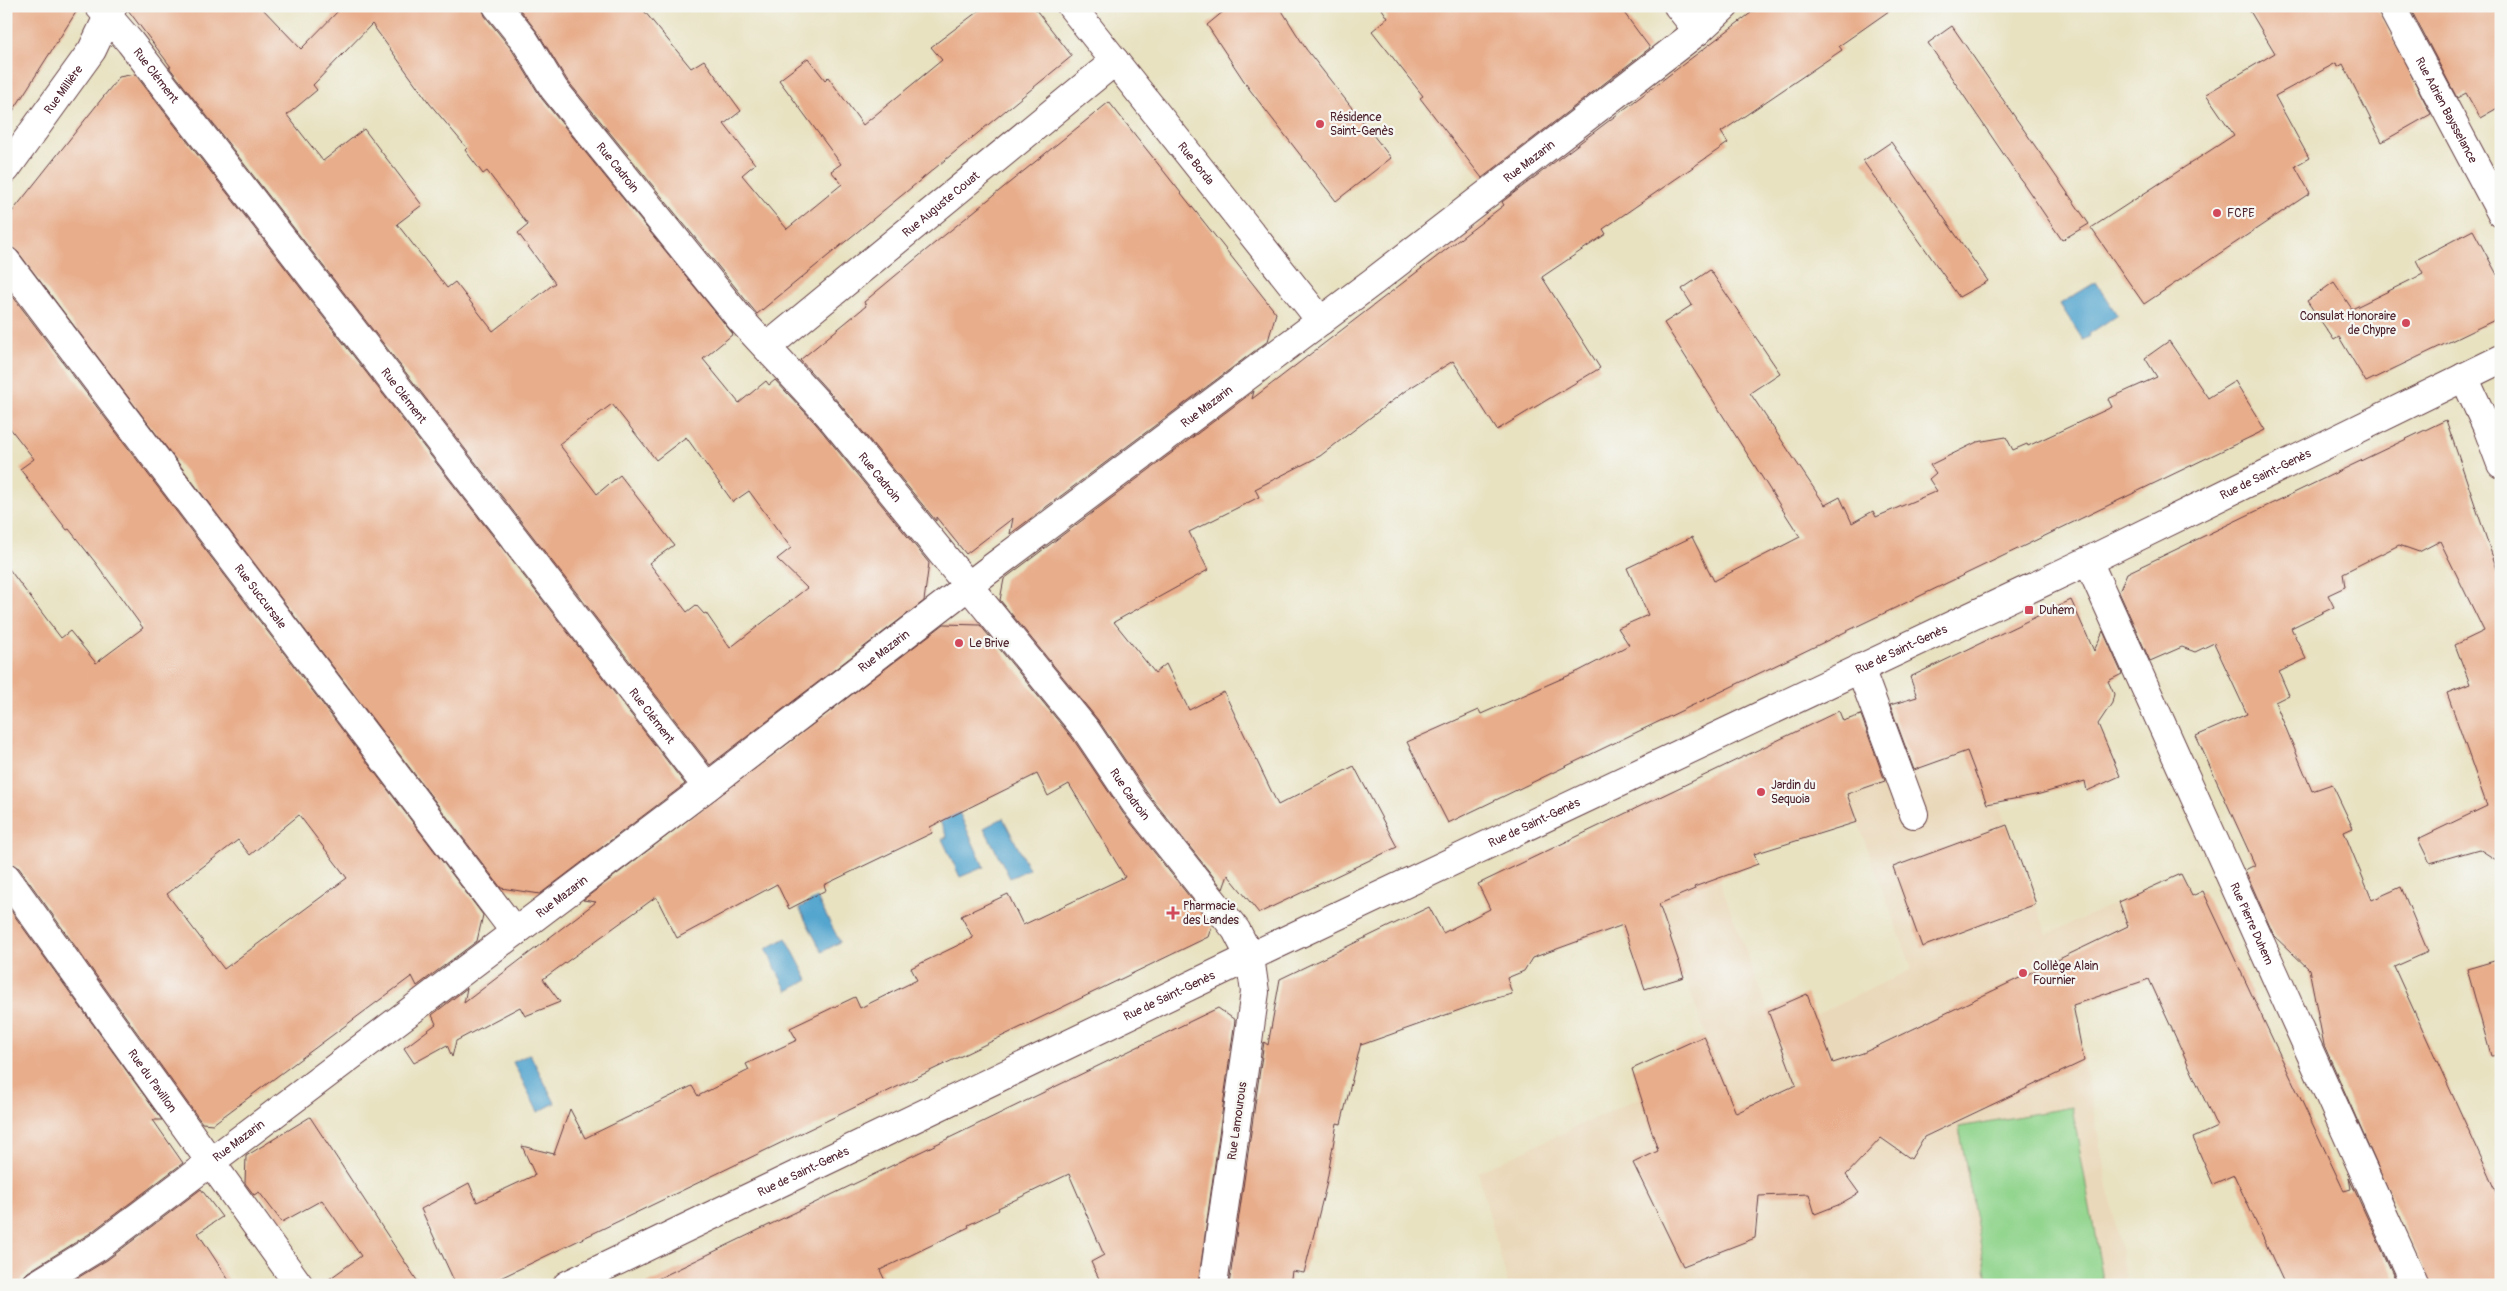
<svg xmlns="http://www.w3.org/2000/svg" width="2507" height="1291" viewBox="0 0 2507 1291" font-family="Pangolin,sans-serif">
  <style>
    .built { fill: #ead8ba }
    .green { fill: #92d58e; stroke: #6e7a5c }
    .water { fill: #54a6cf; stroke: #4f627d }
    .building { fill: #e8ad8b; fill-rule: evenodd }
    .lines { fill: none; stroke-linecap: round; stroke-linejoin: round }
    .minor-casing { stroke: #623c42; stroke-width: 30 }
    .minor { stroke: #fff; stroke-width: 28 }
    .poi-dot { fill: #d1495b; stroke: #f6f6f2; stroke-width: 2 }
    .labels { text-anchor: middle; stroke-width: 4.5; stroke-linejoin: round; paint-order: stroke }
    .street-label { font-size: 12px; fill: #4a1f2b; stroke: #f6f6f2 }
    .poi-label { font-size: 12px; fill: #4a1f2b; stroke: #f6f6f2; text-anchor: start }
  </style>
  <rect width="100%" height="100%" fill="#f6f6f2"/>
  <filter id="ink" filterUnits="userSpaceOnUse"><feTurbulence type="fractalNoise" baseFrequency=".02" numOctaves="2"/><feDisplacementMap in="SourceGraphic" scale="10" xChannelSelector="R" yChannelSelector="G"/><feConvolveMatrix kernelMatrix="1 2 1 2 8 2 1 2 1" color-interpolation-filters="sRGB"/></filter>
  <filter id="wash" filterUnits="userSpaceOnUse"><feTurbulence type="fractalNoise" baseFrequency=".0096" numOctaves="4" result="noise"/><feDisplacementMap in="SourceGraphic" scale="20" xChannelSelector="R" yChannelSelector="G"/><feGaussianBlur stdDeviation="1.12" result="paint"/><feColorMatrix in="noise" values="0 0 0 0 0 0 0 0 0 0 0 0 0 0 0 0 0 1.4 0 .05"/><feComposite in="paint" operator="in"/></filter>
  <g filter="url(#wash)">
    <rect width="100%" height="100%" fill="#e8e2c1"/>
    <polygon class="built" points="1945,660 2047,934 2181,874 2192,897 2140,967 2145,981 2073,1005 2127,1285 1508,1285 1478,1172 1715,1063 1654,887 1684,786 1777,1034 1912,969 1820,720 1839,711 1844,722 1917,696 1910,677"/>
    <polygon class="green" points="2072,1107 2104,1285 1988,1285 1959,1127"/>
    <g class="water">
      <polygon points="2096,282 2117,315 2089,334 2090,336 2083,340 2060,304"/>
      <polygon points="958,810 984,867 960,877 942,839 947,837 939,819"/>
      <polygon points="1003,818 1029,869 1010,878 984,828"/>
      <polygon points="817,898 840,942 822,952 799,908"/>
      <polygon points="786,938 808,980 787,991 766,949"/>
      <polygon points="530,1054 555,1103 538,1112 513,1062"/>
    </g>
    <g id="blocks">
      <g class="building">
        <polygon points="6,6 80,6 6,122"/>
        <path d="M128 6H260L301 49 343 6H482L485 16 512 50 542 99 733 334 703 359 739 403 766 381 769 385 775 380 816 424 929 563 924 601 710 765 169 67H171L128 10ZM372 24 430 104 467 148 465 150 483 174 487 171 528 225 518 233 555 283 493 331 455 282 447 288 397 224 422 205 364 129 323 161 287 115 317 90 313 85ZM612 404 656 460 686 437 733 502 749 491 791 548 777 559 807 588 730 648 706 613 704 614 696 605 687 612 649 563 674 545 620 475 597 494 559 444Z"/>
        <polygon points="517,6 640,6 691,68 704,60 741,111 724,124 755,164 742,175 787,229 842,184 831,171 841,164 779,80 808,58 825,80 828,77 863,125 942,60 931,47 985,6 1033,6 1072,56 757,314 567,80 538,33"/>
        <polygon points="1230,6 1279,6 1306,49 1391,158 1336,201 1250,90 1207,25"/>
        <polygon points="1380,6 1619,6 1650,48 1482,178 1420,98 1423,96 1372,31 1388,18"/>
        <polygon points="1760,6 1896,6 1839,46 1842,50 1721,132 1728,143 1603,229 1606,234 1542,277 1600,368 1497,430 1453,361 1405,391 1320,456 1255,489 1259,497 1189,532 1208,570 1114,622 1155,673 1166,664 1189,710 1224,692 1278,805 1354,766 1397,847 1259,913 1228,875 1223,889 1148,794 1098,720 1000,600 1004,579 1254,391 1252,399 1504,205 1502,202"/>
        <polygon points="2247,6 2376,6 2431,114 2382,142 2343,64 2338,67 2336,63 2275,96 2309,158 2295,166 2310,193 2144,304 2091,228 2234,135 2206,94 2275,53"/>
        <polygon points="2409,6 2501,6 2501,106 2480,118 2466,93 2457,98"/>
        <polygon points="1952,26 2089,224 2062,240 1928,43"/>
        <polygon points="135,74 685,784 540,894 501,888 18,252 8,246 8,217 119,77"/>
        <polygon points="1109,102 1276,313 1268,341 1010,534 1013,518 966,554 936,517 936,521 840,404 800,360 866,306 864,302 925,251"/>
        <polygon points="1891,142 1988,281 1959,297 1863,161"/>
        <polygon points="2473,230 2501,282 2501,317 2366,382 2339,337 2334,340 2307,301 2334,282 2352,309 2423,274 2416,260"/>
        <polygon points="1710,270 1780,373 1750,393 1825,505 1840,497 1852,523 1873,511 1876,517 1937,491 1929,479 1936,473 1930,465 1977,442 2006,437 2013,450 2027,444 2028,446 2112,407 2108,399 2157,377 2145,358 2169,341 2208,398 2235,381 2265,430 1448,823 1407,742 1479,710 1481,714 1579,671 1629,645 1618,628 1648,615 1627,568 1692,537 1714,581 1800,537 1664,323 1692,305 1682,289"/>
        <path d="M8 290 483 915 477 941 417 986 412 976 213 1124 202 1123 19 868 6 862V565L61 638 70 631 96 663 143 628 95 562 69 529 67 530 20 469 34 459 6 423V299L8 302ZM299 815 347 878 224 969 167 894 238 840 250 855Z"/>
        <polygon points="2446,420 2501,581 2501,863 2479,849 2430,863 2418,839 2487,806 2447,693 2470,684 2455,645 2484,631 2440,541 2419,552 2399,545 2343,573 2345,587 2328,595 2334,607 2291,628 2306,659 2279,672 2289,695 2275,702 2312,791 2332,784 2353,828 2344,832 2372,900 2401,887 2428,952 2394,967 2501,1201 2501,1285 2430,1285 2324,1045 2309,969 2274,936 2245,870 2255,865 2196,736 2247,714 2214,643 2195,652 2182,647 2150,661 2119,592 2127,573"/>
        <polygon points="2071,600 2094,651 2103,631 2122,674 2108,681 2114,694 2112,703 2098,724 2120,776 2087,791 2085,781 2040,794 1987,804 1967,751 1914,770 1890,705 1917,697 1910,677"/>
        <polygon points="944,624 980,625 1073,739 1123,813 1212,925 1208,937 486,1285 456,1285 421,1209 469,1183 477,1202 535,1175 522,1146 554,1154 570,1109 585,1138 692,1086 698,1096 749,1070 746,1064 797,1040 790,1028 855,997 860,1008 917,980 911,968 973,938 961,916 1008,894 1023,925 1125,877 1069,784 1048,796 1037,774 930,827 932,833 824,885 826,890 789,909 777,884 677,938 656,897 543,979 560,1002 525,1016 520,1007 456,1041 452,1057 447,1045 414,1063 404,1048 436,1024 432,1015 467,988 464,1003 596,902 583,900"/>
        <polygon points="1839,711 1843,721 1861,715 1885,781 1847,794 1857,822 1754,854 1758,864 1694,887 1695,889 1659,904 1684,977 1645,989 1623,925 1532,958 1524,971 1507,978 1512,994 1485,1001 1361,1045 1361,1043 1341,1124 1337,1123 1326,1186 1304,1273 1292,1271 1290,1285 1229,1285 1264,1042 1268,1045 1280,979 1429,907 1443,933 1490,909 1478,884"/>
        <polygon points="2007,825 2036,904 1922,947 1893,867"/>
        <polygon points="2181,874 2192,896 2203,891 2344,1191 2351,1189 2349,1178 2398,1285 2285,1285 2234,1175 2213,1184 2193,1138 2217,1127 2149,979 2073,1005 2084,1061 1924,1137 1911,1159 1881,1138 1846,1175 1859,1193 1838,1205 1815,1214 1809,1194 1759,1196 1755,1238 1683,1266 1633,1163 1658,1151 1632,1069 1704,1036 1736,1113 1796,1085 1768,1011 1807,994 1833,1063 1863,1053 2128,926 2119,902"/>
        <polygon points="6,904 162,1120 153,1120 183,1163 89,1234 28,1272 23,1277 20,1285 6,1285"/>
        <polygon points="2501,959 2501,1055 2491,1056 2467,969"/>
        <polygon points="1218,1008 1235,1020 1198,1285 1102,1285 1091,1262 1104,1255 1069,1174 998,1208 999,1210 968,1225 969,1227 880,1270 887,1285 645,1285"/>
        <polygon points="310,1117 420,1285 321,1285 361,1256 322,1200 282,1222 259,1192 254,1195 245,1183 246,1156"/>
        <polygon points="201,1189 222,1217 198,1233 232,1285 66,1285 107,1260"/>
      </g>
    </g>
  </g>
  <g filter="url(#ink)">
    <use href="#blocks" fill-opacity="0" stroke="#623c42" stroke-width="1"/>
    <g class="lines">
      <defs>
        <g id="minor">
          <path id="s1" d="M99 6 130 42 707 787"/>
          <path id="s2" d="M497 6 525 41 554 89 741 320 828 414 1086 730 1135 803 1236 930 1250 957 1255 992 1213 1285"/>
          <path id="s3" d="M1071 6 1321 321"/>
          <polyline points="1678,6 1698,31"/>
          <path id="s4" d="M2391 6 2501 213"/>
          <path id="s5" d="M6 169 92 50 113 6"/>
          <path id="s6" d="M6 261 515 932"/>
          <path id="s7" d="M767 347 1115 61"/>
          <polyline points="2464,377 2487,427 2501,464"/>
          <path id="s8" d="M2088 561 2415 1285"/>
          <polyline points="1860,668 1914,814"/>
          <path id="s9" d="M6 877 299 1285"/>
          <path id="s10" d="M36 1285 98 1247 707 787 985 573 1374 281 1698 31 1725 6"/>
          <path id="s11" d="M567 1285 1250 957 2088 561 2501 359"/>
        </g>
      </defs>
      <use href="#minor" class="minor-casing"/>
      <use href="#minor" class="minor"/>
    </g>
  </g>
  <g class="poi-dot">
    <circle cx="1320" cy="124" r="5"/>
    <circle cx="2217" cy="213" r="5"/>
    <circle cx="2406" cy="323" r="5"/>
    <rect x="2024" y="605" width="10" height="10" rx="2.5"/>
    <circle cx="959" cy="643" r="5"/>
    <circle cx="1761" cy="792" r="5"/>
    <path d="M1170.5 905.5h5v5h5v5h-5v5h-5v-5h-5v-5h5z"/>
    <circle cx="2023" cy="973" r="5"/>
  </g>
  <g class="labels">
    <g class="street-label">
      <text dy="4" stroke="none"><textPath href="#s1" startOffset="90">Rue Clément</textPath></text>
      <text dy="4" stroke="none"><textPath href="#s5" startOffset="98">Rue Millière</textPath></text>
      <text dy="4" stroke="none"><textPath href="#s4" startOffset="118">Rue Adrien Baysselance</textPath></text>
      <text dy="4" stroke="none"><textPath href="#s10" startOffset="1869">Rue Mazarin</textPath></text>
      <text dy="4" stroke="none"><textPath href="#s3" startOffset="201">Rue Borda</textPath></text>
      <text dy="4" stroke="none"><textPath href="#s2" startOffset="202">Rue Cadroin</textPath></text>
      <text dy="4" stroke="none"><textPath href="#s7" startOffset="225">Rue Auguste Couat</textPath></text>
      <text dy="4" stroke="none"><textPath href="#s1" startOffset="495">Rue Clément</textPath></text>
      <text dy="4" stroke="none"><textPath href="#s10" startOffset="1464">Rue Mazarin</textPath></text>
      <text dy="4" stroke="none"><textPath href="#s11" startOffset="1882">Rue de Saint-Genès</textPath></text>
      <text dy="4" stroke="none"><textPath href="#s2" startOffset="608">Rue Cadroin</textPath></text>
      <text dy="4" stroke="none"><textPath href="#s6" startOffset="421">Rue Succursale</textPath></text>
      <text dy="4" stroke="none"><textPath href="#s11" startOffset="1478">Rue de Saint-Genès</textPath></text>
      <text dy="4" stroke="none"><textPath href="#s10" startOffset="1059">Rue Mazarin</textPath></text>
      <text dy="4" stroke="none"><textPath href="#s1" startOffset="900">Rue Clément</textPath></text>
      <text dy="4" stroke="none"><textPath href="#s2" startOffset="1012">Rue Cadroin</textPath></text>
      <text dy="4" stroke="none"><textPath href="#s11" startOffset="1072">Rue de Saint-Genès</textPath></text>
      <text dy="4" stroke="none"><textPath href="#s10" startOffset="654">Rue Mazarin</textPath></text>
      <text dy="4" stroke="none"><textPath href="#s8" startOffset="398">Rue Pierre Duhem</textPath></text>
      <text dy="4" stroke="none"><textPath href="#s11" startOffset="668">Rue de Saint-Genès</textPath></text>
      <text dy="4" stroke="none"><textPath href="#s9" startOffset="251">Rue du Pavillon</textPath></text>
      <text transform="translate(1237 1121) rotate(-82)" y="4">Rue Lamourous</text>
      <text dy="4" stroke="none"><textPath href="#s10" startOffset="249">Rue Mazarin</textPath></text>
      <text dy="4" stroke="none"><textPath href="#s11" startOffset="262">Rue de Saint-Genès</textPath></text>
    </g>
    <g class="poi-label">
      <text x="1330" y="121">Résidence<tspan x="1330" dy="14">Saint-Genès</tspan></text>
      <text x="2227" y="217">FCPE</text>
      <text x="2396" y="320" text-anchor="end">Consulat Honoraire<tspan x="2396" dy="14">de Chypre</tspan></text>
      <text x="2039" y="614">Duhem</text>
      <text x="969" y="647">Le Brive</text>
      <text x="1771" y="789">Jardin du<tspan x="1771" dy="14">Sequoia</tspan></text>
      <text x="1183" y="910">Pharmacie<tspan x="1183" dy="14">des Landes</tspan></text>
      <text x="2033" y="970">Collège Alain<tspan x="2033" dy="14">Fournier</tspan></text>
    </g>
  </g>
  <rect width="2507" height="1291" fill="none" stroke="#f6f6f2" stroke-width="25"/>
</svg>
